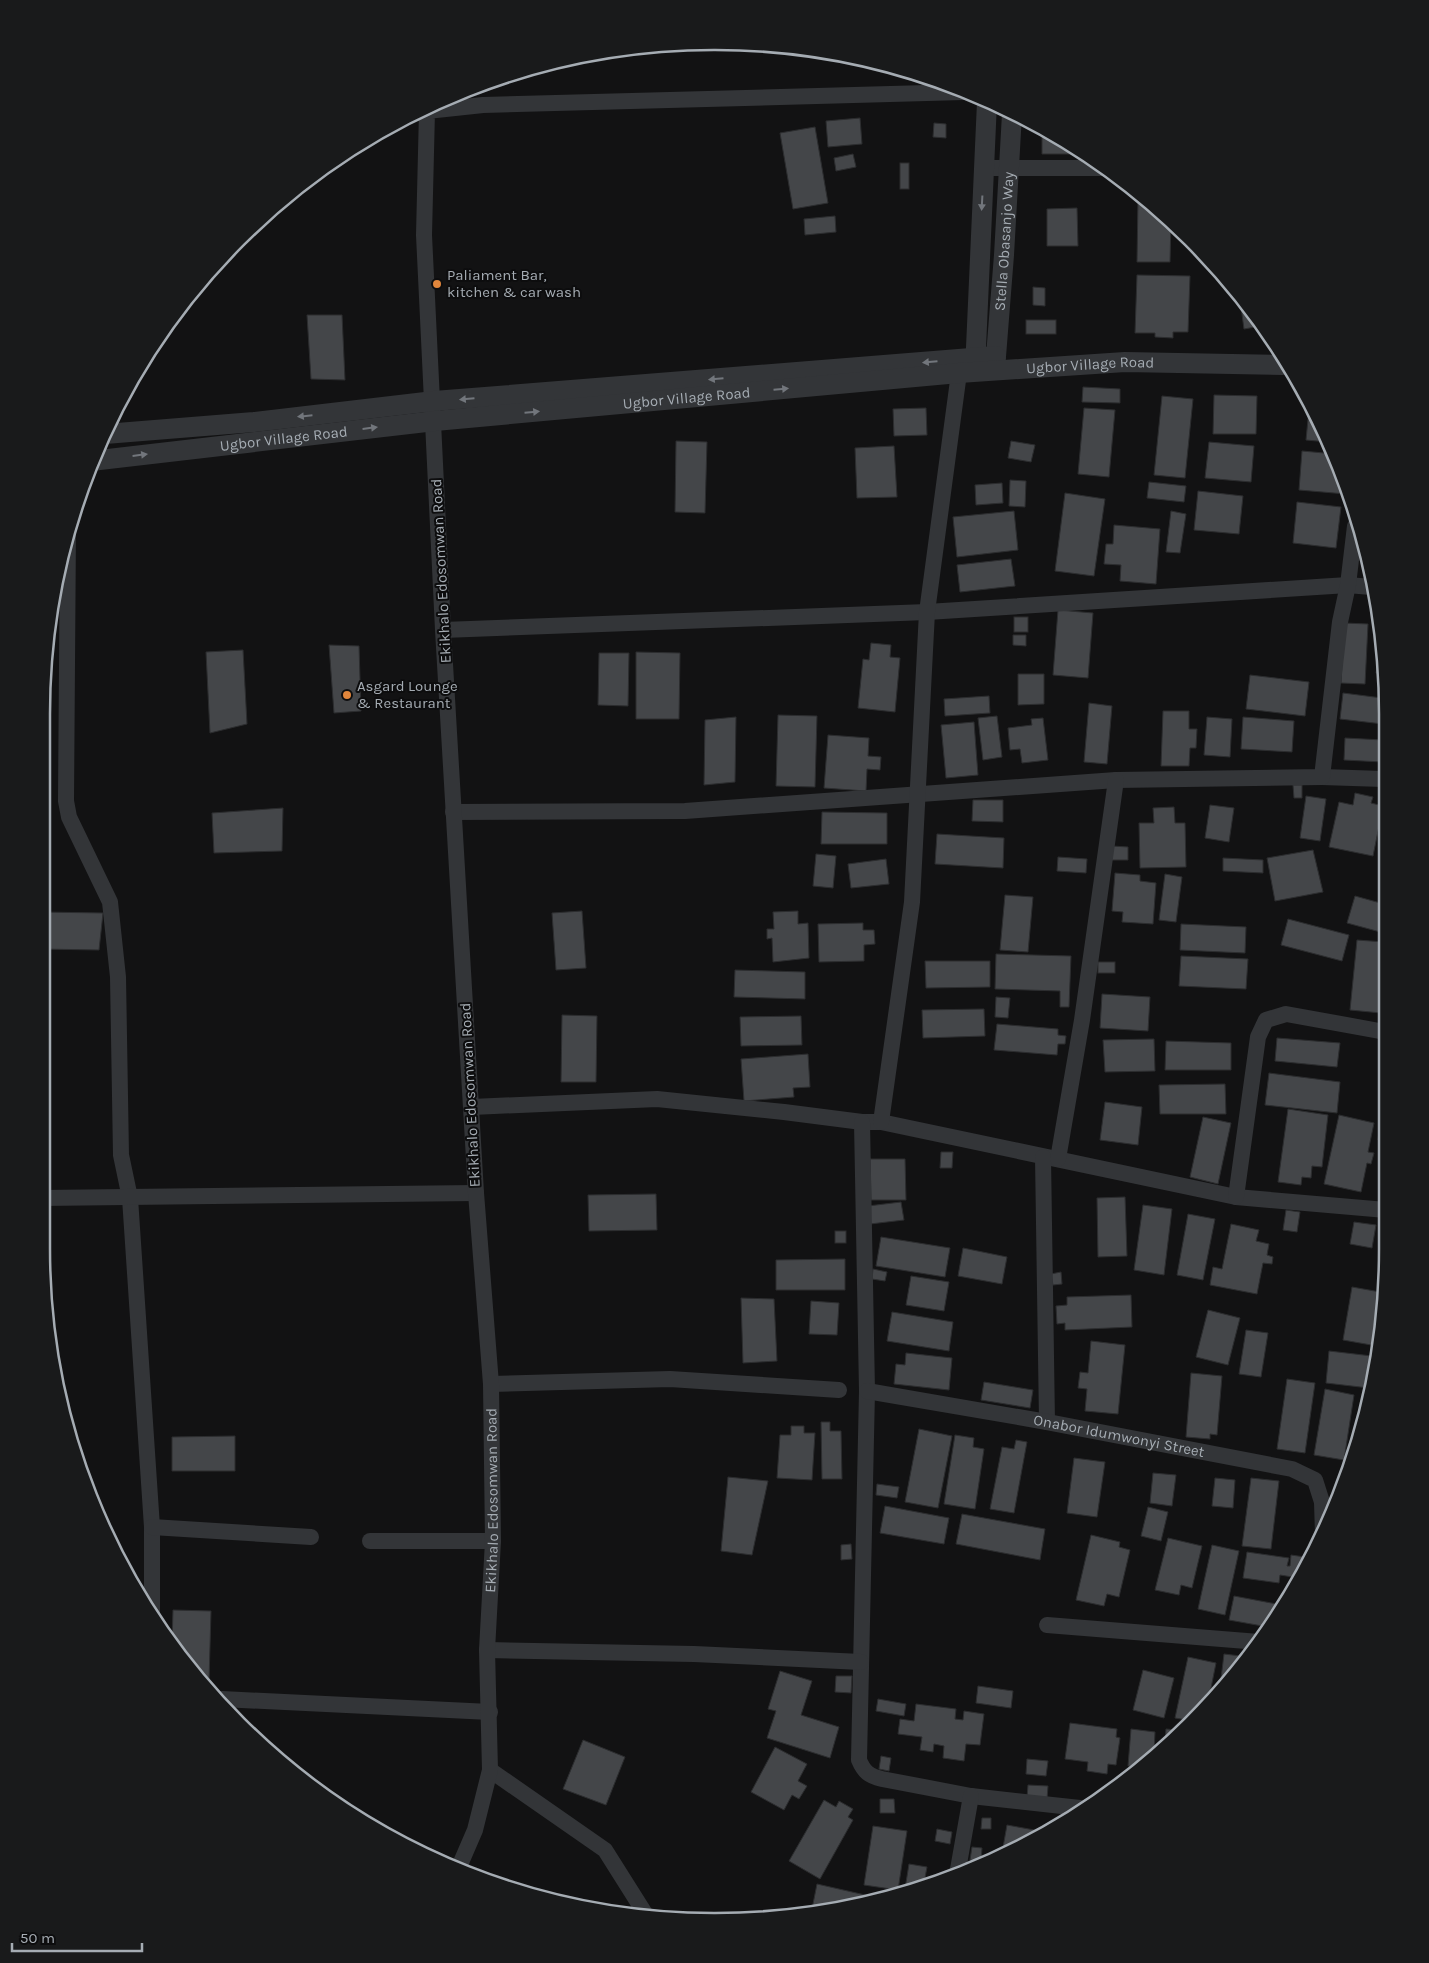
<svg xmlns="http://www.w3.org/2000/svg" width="1429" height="1963" viewBox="0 0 1429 1963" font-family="Karla,sans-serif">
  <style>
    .building { fill: #444649; stroke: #2c2d2f }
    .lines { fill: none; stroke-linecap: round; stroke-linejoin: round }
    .minor { stroke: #333538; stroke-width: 16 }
    .tertiary { stroke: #333538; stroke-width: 20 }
    .oneway { fill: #72767c }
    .poi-dot { fill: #e1863c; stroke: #0d0d0e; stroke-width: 2 }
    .labels { text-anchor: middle; stroke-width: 4; stroke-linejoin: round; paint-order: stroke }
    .street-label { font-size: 15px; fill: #a5acb3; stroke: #0d0d0e }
    .poi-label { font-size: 15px; fill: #a5acb3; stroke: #0d0d0e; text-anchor: start }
    .rim { fill: none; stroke: #a5acb3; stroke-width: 2.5 }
  </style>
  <rect width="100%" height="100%" fill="#121213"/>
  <g class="building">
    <polygon points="860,118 862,144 828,147 826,121"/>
    <polygon points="934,123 946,124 946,138 933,137"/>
    <polygon points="815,127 828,203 793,209 780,133"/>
    <polygon points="1042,127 1079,151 1079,154 1042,154"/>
    <polygon points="853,154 856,167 836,171 834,158"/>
    <rect x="900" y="163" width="9" height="26"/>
    <polygon points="1138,197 1142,197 1158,208 1171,221 1170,262 1137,262"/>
    <polygon points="1077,208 1078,246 1047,246 1047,209"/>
    <polygon points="835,216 836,232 805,235 804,219"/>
    <polygon points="1137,275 1190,276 1188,332 1173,332 1173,338 1155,337 1155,333 1135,333"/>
    <polygon points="1033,287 1045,288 1045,306 1033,305"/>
    <polygon points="1247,303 1248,304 1261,326 1244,329 1241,307 1248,306"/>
    <polygon points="307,315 342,315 345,380 311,379"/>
    <rect x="1026" y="320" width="30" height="14"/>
    <polygon points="1083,387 1120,389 1120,403 1082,402"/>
    <polygon points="1214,395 1257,396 1256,434 1213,434"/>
    <polygon points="1162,396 1193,399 1185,478 1154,475"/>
    <polygon points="926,408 927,435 894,436 893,409"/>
    <polygon points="1084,408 1115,410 1109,477 1078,474"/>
    <polygon points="1309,409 1328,442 1306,440"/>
    <polygon points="676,441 707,442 705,513 675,512"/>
    <polygon points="1011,441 1035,445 1031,462 1008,458"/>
    <polygon points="1209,442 1254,446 1251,482 1205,478"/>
    <polygon points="894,446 897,497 857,498 855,448"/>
    <polygon points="1302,451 1335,454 1346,494 1299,490"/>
    <polygon points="1010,480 1026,481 1025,507 1009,506"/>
    <polygon points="1149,482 1186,486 1184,502 1147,498"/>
    <polygon points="1002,483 1003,503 976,505 975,485"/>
    <polygon points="1198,491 1243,496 1239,534 1194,530"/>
    <polygon points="1065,493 1105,499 1094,576 1055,571"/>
    <polygon points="1297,502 1341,507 1336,548 1293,543"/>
    <polygon points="1014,511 1018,550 957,557 953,517"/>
    <polygon points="1171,511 1186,514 1180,553 1166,552"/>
    <polygon points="1114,525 1160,529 1156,584 1120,581 1121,565 1104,564 1106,544 1113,544"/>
    <polygon points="1011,559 1015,586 960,592 957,565"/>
    <polygon points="1058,610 1093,613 1088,678 1053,675"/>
    <rect x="1014" y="617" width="14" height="15"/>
    <polygon points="1344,623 1368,624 1365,684 1341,683"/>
    <polygon points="1013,635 1026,635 1026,646 1013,645"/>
    <polygon points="1382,640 1382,674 1376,673"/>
    <polygon points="871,643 891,645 890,657 900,658 895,712 858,708 863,659 869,660"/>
    <polygon points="329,645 359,646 361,711 334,713"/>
    <polygon points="243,650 247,724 210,733 206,652"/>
    <polygon points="636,652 680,653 679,719 636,719"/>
    <polygon points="599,653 629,653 628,706 598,705"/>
    <polygon points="1018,674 1044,674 1044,704 1018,705"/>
    <polygon points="1250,675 1309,682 1305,716 1246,709"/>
    <polygon points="1343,693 1382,698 1383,724 1340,719"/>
    <polygon points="989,696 990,713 945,716 944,699"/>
    <polygon points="1089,703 1112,706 1107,764 1084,762"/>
    <polygon points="1163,711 1189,711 1189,729 1197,729 1196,748 1190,748 1189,766 1161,766"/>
    <polygon points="778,715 817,716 815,787 776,786"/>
    <polygon points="997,716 1002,757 983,760 978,718"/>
    <polygon points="736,717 735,782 704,785 705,720"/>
    <polygon points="1207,717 1232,719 1230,757 1204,755"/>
    <polygon points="1243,717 1294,721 1292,752 1241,749"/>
    <polygon points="1043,718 1048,760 1022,763 1020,749 1010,750 1008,728 1032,725 1031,719"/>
    <polygon points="974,722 978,775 946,778 941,725"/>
    <polygon points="828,735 869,738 868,756 881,757 880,770 867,769 866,791 824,788"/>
    <polygon points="1345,738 1383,740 1383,762 1344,760"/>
    <polygon points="1293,785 1302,785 1302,798 1294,798"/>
    <polygon points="1355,793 1373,797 1371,803 1383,806 1373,856 1329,847 1339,802 1353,805"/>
    <polygon points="1306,796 1326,799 1320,841 1300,838"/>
    <polygon points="973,800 1003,800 1003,822 972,821"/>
    <polygon points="1210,805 1234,808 1229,842 1205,838"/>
    <polygon points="1174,807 1175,823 1185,823 1186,867 1140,868 1139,823 1154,823 1153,808"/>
    <polygon points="283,808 282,851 214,853 212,813"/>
    <polygon points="822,812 887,813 887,844 821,844"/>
    <polygon points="937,834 1004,838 1003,868 935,864"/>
    <polygon points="1112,846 1128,847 1128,860 1111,860"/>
    <polygon points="1313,850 1323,892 1275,901 1267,858"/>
    <polygon points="816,854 836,856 833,888 813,886"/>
    <polygon points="1058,857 1087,859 1086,873 1057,871"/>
    <polygon points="1223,858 1263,860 1263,873 1223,871"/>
    <polygon points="886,859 889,884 851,888 848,864"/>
    <polygon points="1115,873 1140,875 1140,881 1156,883 1153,924 1122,922 1123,912 1112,911"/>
    <polygon points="1165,874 1182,877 1176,922 1159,920"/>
    <polygon points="1005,895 1033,897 1028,952 1000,950"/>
    <polygon points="1355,896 1384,904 1384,933 1347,923"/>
    <polygon points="582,911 586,968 556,970 552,913"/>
    <polygon points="798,911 798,924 808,923 809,958 773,962 772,938 767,939 767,929 774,929 773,912"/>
    <polygon points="41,912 103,913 99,950 41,949"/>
    <polygon points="1288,919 1349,935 1342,961 1281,945"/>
    <polygon points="863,923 863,930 874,930 875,944 864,945 864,961 819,962 818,924"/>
    <polygon points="1181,924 1246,927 1245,953 1180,950"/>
    <polygon points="1357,940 1384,942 1384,984 1381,1013 1350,1010"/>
    <polygon points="996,954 1071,956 1069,1007 1060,1007 1060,991 995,989"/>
    <polygon points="41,955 50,955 49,1023 41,1024"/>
    <polygon points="1181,956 1248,959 1246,989 1179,986"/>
    <polygon points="925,961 990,961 990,987 926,988"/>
    <rect x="1098" y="962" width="17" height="11"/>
    <polygon points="735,970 805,972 805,999 734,997"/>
    <polygon points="1102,994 1150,997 1148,1031 1100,1028"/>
    <polygon points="996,997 1010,998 1008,1018 995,1017"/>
    <polygon points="984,1009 985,1036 923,1038 922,1010"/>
    <polygon points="562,1015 597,1016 596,1082 561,1082"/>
    <polygon points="801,1016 802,1045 741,1046 740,1017"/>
    <polygon points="997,1024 1058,1029 1058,1035 1066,1036 1065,1044 1058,1044 1057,1055 994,1050"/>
    <polygon points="1277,1038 1340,1043 1337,1067 1275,1061"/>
    <polygon points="1154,1039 1155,1071 1105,1072 1103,1040"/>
    <polygon points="1166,1041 1231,1043 1231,1070 1165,1070"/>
    <polygon points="808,1054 810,1087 793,1088 794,1097 744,1101 741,1059"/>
    <polygon points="1385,1059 1385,1115 1379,1115"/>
    <polygon points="1269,1073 1340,1082 1337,1113 1265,1105"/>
    <polygon points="1225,1084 1226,1114 1160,1114 1159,1085"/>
    <polygon points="1105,1102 1142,1107 1138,1145 1100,1140"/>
    <polygon points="1288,1109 1328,1115 1322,1167 1312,1166 1311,1178 1302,1177 1301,1185 1278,1182"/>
    <polygon points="1339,1115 1374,1123 1368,1152 1374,1153 1371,1164 1367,1163 1361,1192 1324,1184"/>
    <polygon points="1203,1117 1231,1123 1218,1184 1190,1177"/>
    <polygon points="1380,1122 1385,1122 1385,1141 1378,1140"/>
    <polygon points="941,1152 953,1152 952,1168 940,1168"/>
    <polygon points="870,1159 905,1159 906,1200 871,1200"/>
    <polygon points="656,1194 657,1230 589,1231 588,1195"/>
    <polygon points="1125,1197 1127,1256 1098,1257 1097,1198"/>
    <polygon points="901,1202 904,1220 870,1224 868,1206"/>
    <polygon points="1143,1205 1172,1209 1164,1275 1134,1270"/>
    <polygon points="1286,1210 1300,1212 1297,1232 1283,1230"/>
    <polygon points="1188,1214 1215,1219 1203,1280 1177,1275"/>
    <polygon points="1354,1222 1376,1225 1372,1248 1350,1244"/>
    <polygon points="1231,1224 1259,1230 1256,1241 1269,1244 1267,1255 1273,1257 1272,1264 1263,1263 1257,1294 1210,1285 1213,1267 1222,1269"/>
    <rect x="835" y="1231" width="11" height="12"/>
    <polygon points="881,1237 950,1248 945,1277 876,1266"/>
    <polygon points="963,1248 1007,1257 1002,1284 958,1276"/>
    <polygon points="845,1259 845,1290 776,1290 776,1260"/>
    <polygon points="873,1269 887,1272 885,1281 872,1279"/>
    <polygon points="1061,1272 1062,1284 1053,1285 1051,1274"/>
    <polygon points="911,1276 949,1282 944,1311 906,1305"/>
    <polygon points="1352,1287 1386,1293 1377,1346 1343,1340"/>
    <polygon points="1131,1295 1132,1327 1065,1330 1065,1323 1057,1324 1056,1306 1067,1305 1067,1297"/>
    <polygon points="741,1298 774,1299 777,1361 743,1363"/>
    <polygon points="811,1301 839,1303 837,1335 809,1334"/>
    <polygon points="1208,1310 1240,1318 1228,1365 1196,1357"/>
    <polygon points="892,1312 953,1322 949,1351 887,1341"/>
    <polygon points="1246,1330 1268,1333 1261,1377 1239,1374"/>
    <polygon points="1091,1341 1125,1345 1118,1414 1085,1411 1087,1389 1078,1388 1080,1372 1088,1373"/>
    <polygon points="1329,1351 1372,1356 1369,1388 1326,1383"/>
    <polygon points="906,1353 952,1358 949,1390 894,1384 896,1364 905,1365"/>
    <polygon points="1191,1373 1222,1376 1217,1435 1210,1434 1210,1439 1186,1437"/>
    <polygon points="1287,1379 1315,1383 1305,1453 1277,1449"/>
    <polygon points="984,1382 1033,1390 1030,1408 981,1400"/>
    <polygon points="1325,1389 1354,1395 1344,1460 1314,1455"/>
    <polygon points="1361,1410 1367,1411 1360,1436"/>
    <polygon points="821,1422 830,1422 830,1431 841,1431 842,1479 822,1479"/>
    <polygon points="791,1426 804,1426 804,1433 815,1433 812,1480 777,1478 780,1435 791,1435"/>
    <polygon points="919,1429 952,1436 938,1508 905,1502"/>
    <polygon points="955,1435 974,1438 973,1447 984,1449 975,1509 944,1504"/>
    <polygon points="235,1436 235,1471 172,1471 172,1437"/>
    <polygon points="1016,1440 1027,1442 1014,1513 990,1509 1002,1447 1014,1449"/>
    <polygon points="1074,1458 1105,1462 1097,1517 1067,1513"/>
    <polygon points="1153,1473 1176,1475 1172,1506 1150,1503"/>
    <polygon points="728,1477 768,1481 752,1555 721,1551"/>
    <polygon points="1215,1478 1235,1480 1233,1508 1212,1506"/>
    <polygon points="1251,1478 1279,1481 1271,1549 1242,1546"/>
    <polygon points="877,1484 899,1487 897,1498 876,1495"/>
    <polygon points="885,1506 949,1518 944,1544 880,1533"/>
    <polygon points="1148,1507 1168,1512 1161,1541 1141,1536"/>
    <polygon points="962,1514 1045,1529 1040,1560 956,1544"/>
    <polygon points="1091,1535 1120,1542 1119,1547 1130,1550 1119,1597 1107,1594 1104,1606 1076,1600"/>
    <polygon points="1168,1538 1202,1546 1192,1588 1181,1585 1179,1595 1155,1590"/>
    <polygon points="851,1544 852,1559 841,1560 841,1545"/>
    <polygon points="1212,1545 1239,1551 1225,1615 1198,1609"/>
    <polygon points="1247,1552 1289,1558 1287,1566 1290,1566 1291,1555 1305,1557 1303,1570 1299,1578 1280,1575 1279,1583 1243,1578"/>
    <polygon points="1234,1596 1282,1605 1268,1627 1229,1620"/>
    <polygon points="173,1610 211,1611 209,1681 172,1643"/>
    <polygon points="1224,1654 1249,1657 1220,1687"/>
    <polygon points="1188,1657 1216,1663 1209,1698 1187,1720 1175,1718"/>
    <polygon points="1143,1670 1174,1678 1164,1718 1133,1710"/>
    <polygon points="780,1671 812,1681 801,1715 839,1727 830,1758 767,1738 776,1711 768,1709"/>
    <polygon points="836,1676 852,1676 851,1693 835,1692"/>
    <polygon points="978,1686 1013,1691 1011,1708 976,1703"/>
    <polygon points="878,1699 906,1704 904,1716 876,1711"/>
    <polygon points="916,1704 956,1709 955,1719 963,1720 964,1711 984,1714 980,1745 966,1744 964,1761 943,1758 944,1746 934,1744 933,1752 920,1750 922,1737 898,1734 900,1719 914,1721"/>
    <polygon points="1070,1723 1117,1729 1116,1737 1120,1738 1116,1765 1108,1764 1107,1774 1087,1771 1088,1762 1065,1759"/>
    <polygon points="1131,1729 1155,1732 1154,1753 1140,1767 1128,1766"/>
    <polygon points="1166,1729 1177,1730 1165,1742"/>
    <polygon points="583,1740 625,1757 606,1805 563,1789"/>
    <polygon points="775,1747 807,1764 798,1781 807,1786 799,1799 792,1795 784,1810 751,1792"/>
    <polygon points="881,1756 891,1758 889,1771 879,1769"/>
    <polygon points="1027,1759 1048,1761 1046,1776 1026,1774"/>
    <polygon points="1028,1785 1048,1786 1047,1799 1027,1798"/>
    <polygon points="880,1799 894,1799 895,1813 880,1813"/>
    <polygon points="824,1800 836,1807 839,1801 853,1809 848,1817 853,1820 820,1879 789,1861"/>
    <polygon points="982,1818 991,1818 991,1829 981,1829"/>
    <polygon points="1007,1825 1040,1831 1002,1853"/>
    <polygon points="873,1826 907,1831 898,1890 864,1885"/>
    <polygon points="937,1829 952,1832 950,1844 935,1841"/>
    <polygon points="972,1847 982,1848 981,1861 970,1860"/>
    <polygon points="909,1864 927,1867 924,1883 905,1889"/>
    <polygon points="817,1884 874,1897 811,1914"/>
  </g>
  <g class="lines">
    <g class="minor">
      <polyline points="984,168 1102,168"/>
      <polyline points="68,528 66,801 69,817 110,902 118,977 121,1155 130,1198 152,1527 152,1618"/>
      <polyline points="443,630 927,612 1348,585 1371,587"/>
      <polyline points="1322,777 1383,779"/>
      <polyline points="453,812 685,811 1116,780 1322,777 1340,622 1348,585 1355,526"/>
      <polyline points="472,1107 657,1099 784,1112 862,1122 881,1122 1236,1197 1386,1210"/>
      <path d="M862 1122 867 1391 859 1760C864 1772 869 1776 882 1779L971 1796 1080 1808"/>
      <polyline points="881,1122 912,902 927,612 959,373 958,362"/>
      <polyline points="1043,1157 1047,1422"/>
      <polyline points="1058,1159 1082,1020 1116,780"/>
      <polyline points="1236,1197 1258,1037 1266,1020 1286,1014 1385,1032"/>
      <polyline points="41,1198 476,1193"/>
      <polyline points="491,1384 670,1379 839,1390"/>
      <path id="s1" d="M867 1391 1047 1422 1292 1469 1315 1480 1322 1502 1323 1535"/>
      <polyline points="152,1527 311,1537"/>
      <polyline points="370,1541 493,1541"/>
      <polyline points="1047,1625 1259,1642"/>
      <polyline points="487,1650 694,1654 861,1662"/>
      <polyline points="222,1699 490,1712"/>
      <polyline points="490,1770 605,1850 646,1915"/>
      <path id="s2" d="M459 1867 475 1830 490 1770 487 1650 493 1541 491 1384 476 1193 443 630 424 235 427 111 483 105 964 92"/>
      <polyline points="957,1875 971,1796"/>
    </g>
    <g class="tertiary">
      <path id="s3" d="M995 369 1004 255 1012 114"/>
      <polyline points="975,370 987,102"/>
      <polyline points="105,434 254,422 434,401 996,356"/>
      <path id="s4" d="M91 461 435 421 959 373 1125 362 1283 365"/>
    </g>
  </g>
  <defs><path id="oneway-solid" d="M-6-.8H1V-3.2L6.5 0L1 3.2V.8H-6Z" transform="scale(1.25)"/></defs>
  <g class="oneway">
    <use href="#oneway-solid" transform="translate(982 203) rotate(93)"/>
    <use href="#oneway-solid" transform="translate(930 362) rotate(175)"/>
    <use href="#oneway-solid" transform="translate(716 379) rotate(175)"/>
    <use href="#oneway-solid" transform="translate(781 389) rotate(-5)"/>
    <use href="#oneway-solid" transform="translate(467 399) rotate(175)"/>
    <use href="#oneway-solid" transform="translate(532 412) rotate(-5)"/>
    <use href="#oneway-solid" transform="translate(305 416) rotate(174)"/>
    <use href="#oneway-solid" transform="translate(370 428) rotate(-7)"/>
    <use href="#oneway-solid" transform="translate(140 455) rotate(-7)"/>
  </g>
  <g class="poi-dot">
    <circle cx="437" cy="284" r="5"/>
    <circle cx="347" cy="695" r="5"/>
  </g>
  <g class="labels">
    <g class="street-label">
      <text dy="5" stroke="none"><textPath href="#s3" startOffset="128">Stella Obasanjo Way</textPath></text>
      <text dy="5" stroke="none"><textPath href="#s4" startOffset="1004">Ugbor Village Road</textPath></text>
      <text dy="5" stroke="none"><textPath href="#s4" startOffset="599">Ugbor Village Road</textPath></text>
      <text dy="5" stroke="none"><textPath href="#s4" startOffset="194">Ugbor Village Road</textPath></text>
      <text transform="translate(441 571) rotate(-93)" y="5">Ekikhalo Edosomwan Road</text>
      <text transform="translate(470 1095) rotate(-93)" y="5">Ekikhalo Edosomwan Road</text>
      <text dy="5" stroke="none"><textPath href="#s1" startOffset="256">Onabor Idumwonyi Street</textPath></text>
      <text dy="5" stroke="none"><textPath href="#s2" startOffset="372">Ekikhalo Edosomwan Road</textPath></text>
    </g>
    <g class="poi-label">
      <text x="447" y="280">Paliament Bar,<tspan x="447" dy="17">kitchen &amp; car wash</tspan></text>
      <text x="357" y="691">Asgard Lounge<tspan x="357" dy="17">&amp; Restaurant</tspan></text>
    </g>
  </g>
  <path d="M0 0H1429V1963H0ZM714 50H715A664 664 0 0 1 1379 714V1249A664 664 0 0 1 715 1913H714A664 664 0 0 1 50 1249V714A664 664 0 0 1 714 50Z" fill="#191a1b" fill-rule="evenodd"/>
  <path class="rim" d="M714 50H715A664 664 0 0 1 1379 714V1249A664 664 0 0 1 715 1913H714A664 664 0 0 1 50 1249V714A664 664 0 0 1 714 50Z"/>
  <path d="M12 1943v8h130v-8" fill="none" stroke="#a5acb3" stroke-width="2.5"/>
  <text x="20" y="1943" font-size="15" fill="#a5acb3" stroke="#0d0d0e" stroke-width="4" paint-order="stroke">50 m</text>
</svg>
